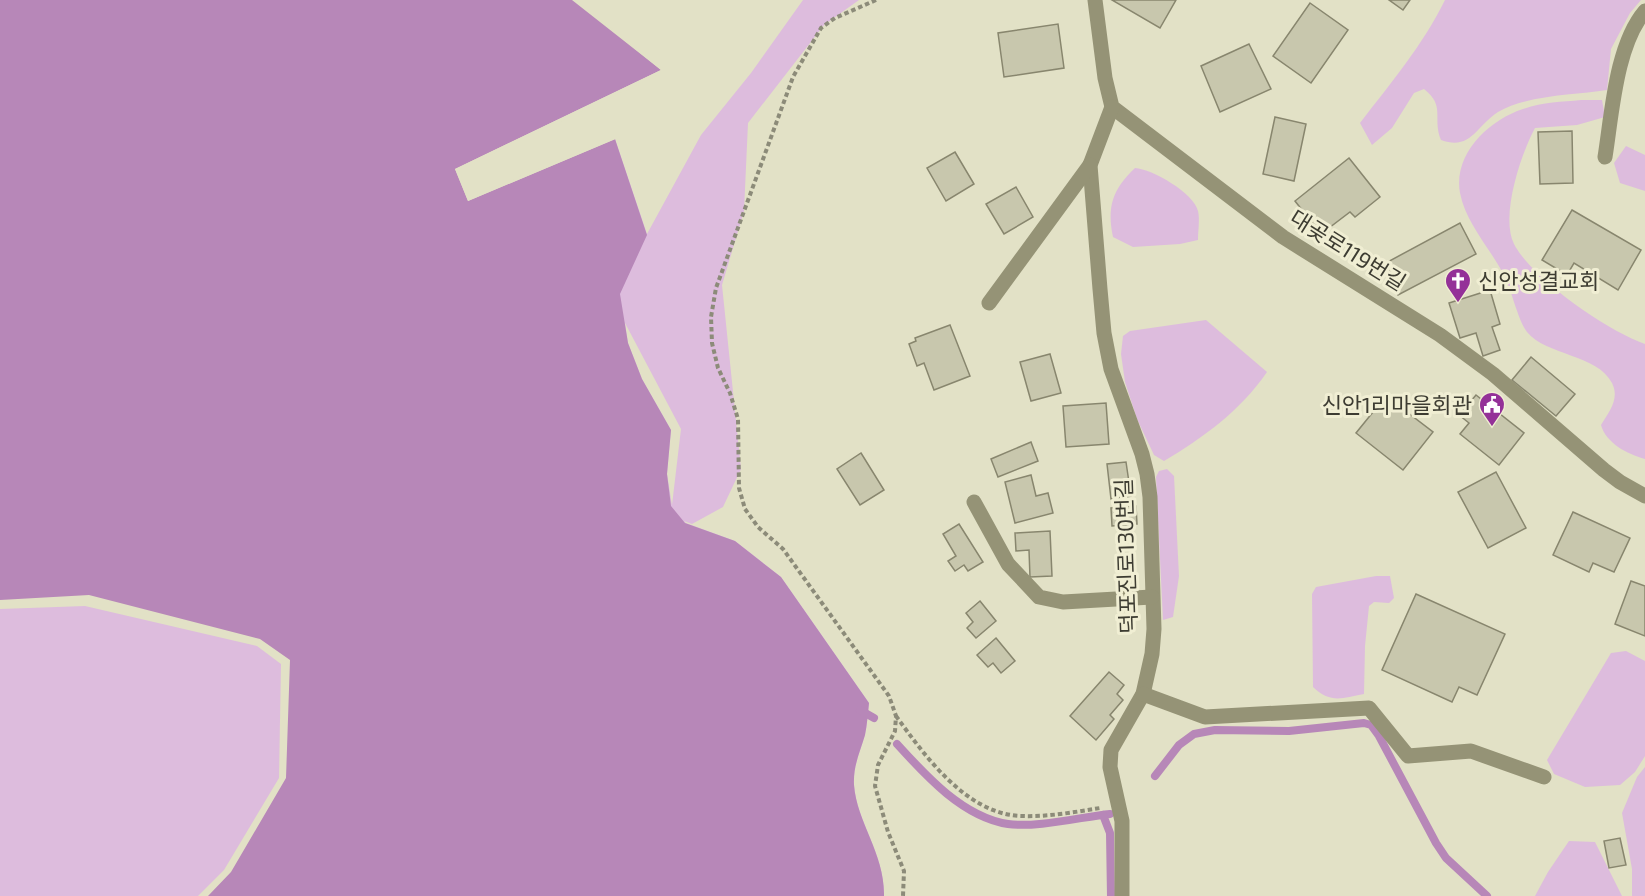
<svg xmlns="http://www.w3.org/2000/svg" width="1645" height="896" viewBox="0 0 1645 896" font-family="'Exo 2','Noto Sans KR',sans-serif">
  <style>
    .green { fill: #ddbcdd; fill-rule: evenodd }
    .water { fill: #b787b8 }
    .pier { fill: #e2e1c6 }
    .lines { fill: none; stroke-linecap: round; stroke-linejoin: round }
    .stream { stroke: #b787b8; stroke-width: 8 }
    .building { fill: #c8c7ad; stroke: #88866e; stroke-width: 1.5 }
    .path { stroke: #8c8b79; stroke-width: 4; stroke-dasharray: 4.5 3; stroke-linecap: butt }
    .minor { stroke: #959376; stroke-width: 15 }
    .labels { text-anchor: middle; stroke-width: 6; stroke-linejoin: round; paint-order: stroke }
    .street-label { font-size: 22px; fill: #3d3c32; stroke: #f0eed3 }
    .poi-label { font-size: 22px; fill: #3d3c32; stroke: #f0eed3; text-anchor: start }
  </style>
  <rect width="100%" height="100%" fill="#e2e1c6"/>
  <g class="green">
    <path d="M803 0H859L824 25 748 123 744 211 722 285 741 469 723 507 692 524 684 521 686 523 735 541 781 577 869 703C868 713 867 725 865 735 860 752 853 766 854 785 857 823 885 854 884 896L594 424 615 139 647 234 701 135 751 73ZM625 323 681 429 672 505 667 474 671 430 642 379 628 343Z"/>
    <path d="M1445 0H1641L1630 13 1611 49 1607 90C1575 95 1526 95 1498 112 1476 126 1471 151 1441 140 1432 118 1446 106 1424 89L1414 93 1392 128 1372 145 1360 123C1390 84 1423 45 1445 0Z"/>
    <path d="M1581 100H1602L1605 117 1577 125 1535 128C1521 154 1500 216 1514 244 1532 279 1608 331 1645 344V459C1627 454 1606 443 1601 425 1609 412 1620 399 1612 383 1597 354 1547 356 1527 332 1518 320 1512 292 1505 277 1491 249 1466 224 1460 193 1453 154 1489 120 1523 109 1542 102 1562 102 1581 100Z"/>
    <polygon points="1626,146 1645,155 1645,191 1620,183 1614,163"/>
    <path d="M1135 168C1152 169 1194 193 1198 211 1200 219 1198 231 1198 240L1180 244 1133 247 1113 237C1107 207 1112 190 1135 168Z"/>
    <path d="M1206 320 1267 372C1240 411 1204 437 1164 461L1154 455 1137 419 1125 382 1121 354 1123 336 1130 331Z"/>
    <polygon points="1167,469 1174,476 1179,576 1173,617 1163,620 1156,477 1159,471"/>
    <path d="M1376 576H1390L1394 598 1389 603 1374 602 1369 606 1365 646 1364 694C1342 698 1331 704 1313 687L1312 594 1316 587Z"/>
    <polygon points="85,606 257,646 281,664 279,778 224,870 198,896 0,896 0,609"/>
    <polygon points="1626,651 1645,661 1645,756 1635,772 1620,785 1585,787 1554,774 1547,760 1611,653"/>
    <polygon points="1645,767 1645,896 1632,896 1632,869 1622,813 1637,777"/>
    <polygon points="1569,841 1595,842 1622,896 1535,896 1548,872"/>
  </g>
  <path class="water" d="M0 0H572L661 70 455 169 468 201 615 139 647 235 620 294 628 343 642 379 671 430 667 474 671 506 685 523 735 541 781 577 869 703C868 713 867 725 865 735 860 752 853 766 854 785 857 823 885 854 884 896H208L231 872 286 778 290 660 260 639 89 595 0 600Z"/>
  <polygon class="pier" points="575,0 663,68 664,72 459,170 470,197 614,137 618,138 468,201 455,169 661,70"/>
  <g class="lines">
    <g class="stream">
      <polyline points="860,710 874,718"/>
      <path d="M897 744C926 776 963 817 1008 824 1035 828 1082 817 1110 814"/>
      <polyline points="1155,776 1179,745 1194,734 1215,730 1289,731 1364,723 1371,725 1379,736 1436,843 1446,858 1487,896"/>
      <polyline points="1103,815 1110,833 1111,896"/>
    </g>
  </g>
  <g class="building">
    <polygon points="1112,0 1176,0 1160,28"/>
    <polygon points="1389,0 1410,0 1403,10"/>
    <polygon points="1310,3 1348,30 1311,83 1273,56"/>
    <polygon points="1058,24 1064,68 1004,77 998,33"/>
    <polygon points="1249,44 1271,89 1220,112 1201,66"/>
    <polygon points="1275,117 1306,124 1294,181 1263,174"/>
    <polygon points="1572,131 1573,183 1540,184 1538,132"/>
    <polygon points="955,152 974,184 946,201 927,168"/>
    <polygon points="1349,158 1380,197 1355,217 1350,212 1321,234 1295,201"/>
    <polygon points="1016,187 1033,217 1004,234 986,204"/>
    <polygon points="1572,210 1641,250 1618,290 1574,263 1567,275 1542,260"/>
    <polygon points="1460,223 1476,254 1398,295 1382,265"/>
    <polygon points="1490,290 1500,324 1492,327 1500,350 1483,356 1476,333 1460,338 1449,303"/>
    <polygon points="950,325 970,376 934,390 924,363 917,366 909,344 916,341 915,338"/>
    <polygon points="1050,354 1061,393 1031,401 1020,362"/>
    <polygon points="1531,357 1575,394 1556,416 1512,380"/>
    <polygon points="1476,395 1524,433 1499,465 1460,434 1469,423 1459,415"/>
    <polygon points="1386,396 1433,432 1403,470 1356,433"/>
    <polygon points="1106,403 1109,444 1066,447 1063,406"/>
    <polygon points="1031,442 1038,461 998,477 991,459"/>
    <polygon points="861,453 884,490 860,505 837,469"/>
    <polygon points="1126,462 1131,496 1111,499 1107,464"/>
    <polygon points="1496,472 1526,528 1488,548 1458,492"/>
    <polygon points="1031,475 1036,496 1048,493 1053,513 1015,523 1005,482"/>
    <polygon points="1136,506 1137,524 1112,526 1111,508"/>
    <polygon points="1573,512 1630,538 1614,572 1593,563 1589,572 1553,555"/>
    <polygon points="959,524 983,562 968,571 964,565 955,571 948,561 956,556 943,534"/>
    <polygon points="1050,531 1052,576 1030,577 1029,550 1016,551 1015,533"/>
    <polygon points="1631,581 1645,586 1645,636 1615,624"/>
    <polygon points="1416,594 1505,634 1477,695 1459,687 1452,702 1382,670"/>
    <polygon points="980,601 996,621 976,638 967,628 973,622 966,613"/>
    <polygon points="996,638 1015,661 1001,673 993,663 988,667 977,655"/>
    <polygon points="1109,672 1124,685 1117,694 1123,700 1110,715 1114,719 1096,740 1070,716"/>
    <polygon points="1620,838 1626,865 1609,868 1604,841"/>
  </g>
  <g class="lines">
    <g class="path">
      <polyline points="876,0 835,18 821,28 793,77 716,288 711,317 712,343 718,368 730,393 738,419 739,488 745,509 758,527 783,549 889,696 896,716 895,731 878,765 875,786 888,832 904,871 903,896"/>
      <path d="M896 716C925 756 967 815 1022 816 1048 817 1075 812 1100 808"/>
    </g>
    <g class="minor">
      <polyline points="1095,0 1105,78 1112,107 1283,237 1440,335 1493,374 1604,470 1620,482 1645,496"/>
      <polyline points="1112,107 1090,165 1100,289 1104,333 1111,369 1142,454 1147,474 1150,497 1154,629 1152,654 1143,694 1111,750 1110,767 1122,821 1122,896"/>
      <path d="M1605 157C1612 113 1616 45 1645 11"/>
      <polyline points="989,303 1090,165"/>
      <polyline points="974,502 1008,564 1039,597 1063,602 1152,597"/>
      <polyline points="1143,694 1205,717 1369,708 1408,756 1471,751 1544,777"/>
    </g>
  </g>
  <defs>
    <symbol id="church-pin" viewBox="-11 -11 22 30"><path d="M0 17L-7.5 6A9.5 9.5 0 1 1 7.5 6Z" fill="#943198" stroke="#f0eed3"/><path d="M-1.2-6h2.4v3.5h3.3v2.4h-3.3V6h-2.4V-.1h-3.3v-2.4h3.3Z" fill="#fff"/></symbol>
    <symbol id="civic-pin" viewBox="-11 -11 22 30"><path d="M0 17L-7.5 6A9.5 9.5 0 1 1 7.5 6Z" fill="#943198" stroke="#f0eed3"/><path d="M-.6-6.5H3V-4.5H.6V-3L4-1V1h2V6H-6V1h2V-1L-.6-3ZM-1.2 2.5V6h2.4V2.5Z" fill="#fff"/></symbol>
  </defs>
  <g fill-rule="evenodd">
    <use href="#church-pin" x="1443" y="266" width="30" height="40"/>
    <use href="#civic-pin" x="1477" y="390" width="30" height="40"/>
  </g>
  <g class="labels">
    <g class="street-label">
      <text transform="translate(1348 250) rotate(32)" y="8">대곶로119번길</text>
      <text transform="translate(1126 556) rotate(-92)" y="8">덕포진로130번길</text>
    </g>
    <g class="poi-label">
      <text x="1478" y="289">신안성결교회</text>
      <text x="1472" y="413" text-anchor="end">신안1리마을회관</text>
    </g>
  </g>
</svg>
